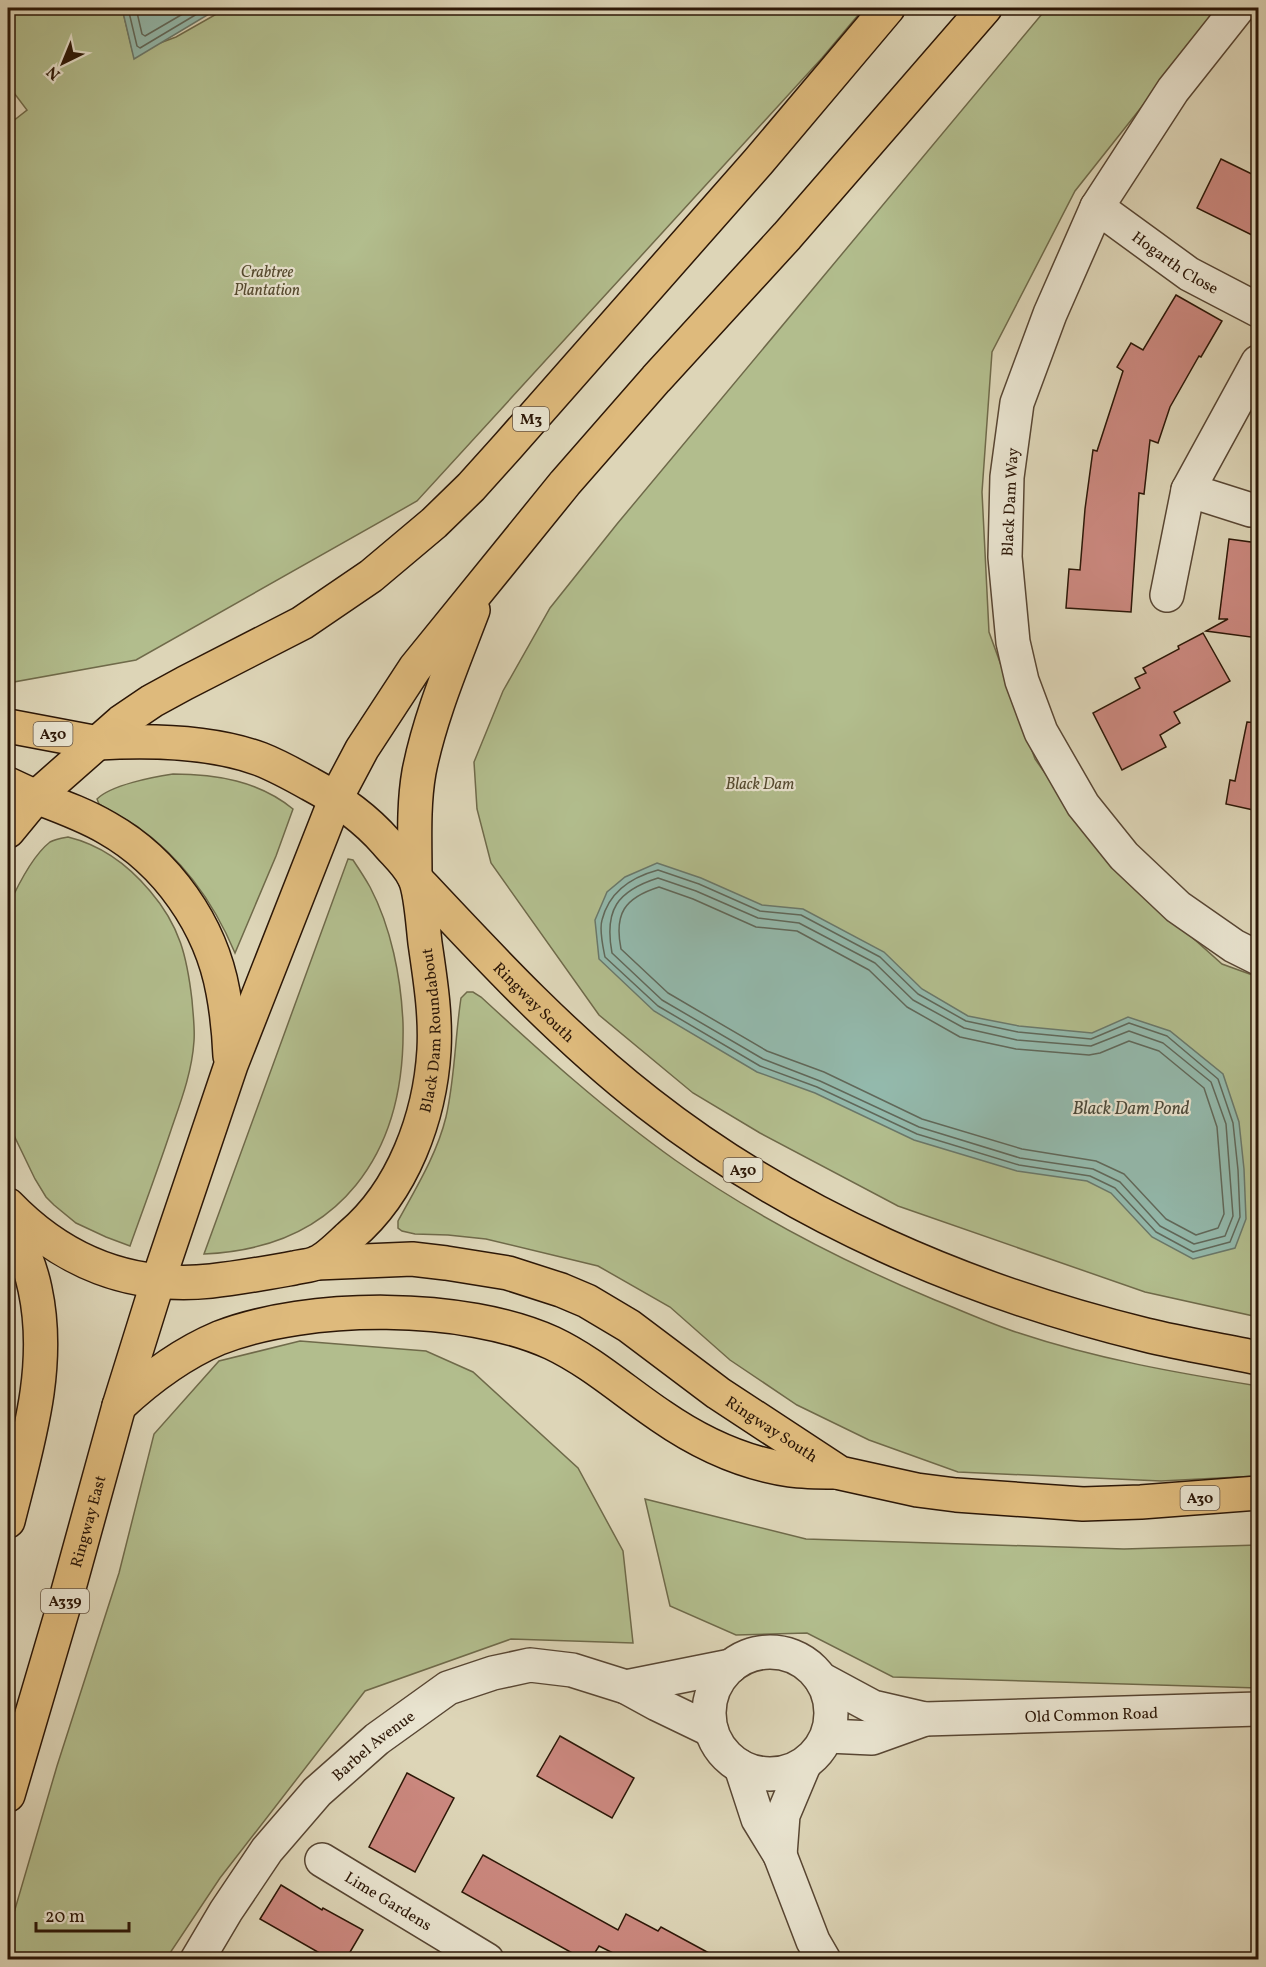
<svg xmlns="http://www.w3.org/2000/svg" width="1266" height="1967" viewBox="0 0 1266 1967" font-family="Vollkorn,serif">
  <style>
    .green { fill: #b2bd8d; stroke: #6f6a4a; stroke-width: 1.5 }
    .water { fill: #93b9ac; stroke: #6a786a; stroke-width: 1.5 }
    .lines { fill: none; stroke-linecap: round; stroke-linejoin: round }
    .shore { stroke: #60685a; stroke-width: 1.5 }
    .building { fill: #cb887f; stroke: #2c1707; stroke-width: 1.5 }
    .minor-casing { stroke: #584633; stroke-width: 36 }
    .major-casing { stroke: #2c1707; stroke-width: 36 }
    .highway-casing { stroke: #2c1707; stroke-width: 36 }
    .minor { stroke: #e9e4d0; stroke-width: 33 }
    .major { stroke: #deba7c; stroke-width: 33 }
    .highway { stroke: #deba7c; stroke-width: 33 }
    .labels { text-anchor: middle; stroke-width: 4.5; stroke-linejoin: round; paint-order: stroke }
    .shield { fill: #e9e4d0; stroke: #655443; stroke-width: 1.5 }
    .shield-label { font-size: 15px; font-weight: bold; fill: #2c1707 }
    .street-label { font-size: 16px; fill: #2c1707; stroke: #e9e4d0 }
    .park-label { font-size: 16px; font-style: italic; fill: #54492f; stroke: #e9e4d0 }
    .water-label { font-size: 18px; font-style: italic; fill: #4b4839; stroke: #e9e4d0 }
  </style>
  <rect width="100%" height="100%" fill="#ddd5b7"/>
  <filter id="stains"><feTurbulence type="fractalNoise" baseFrequency=".00333" numOctaves="4"/><feColorMatrix values="0 0 0 0 .2 0 0 0 0 .09 0 0 0 0 .02 0 0 0 .5 -.17"/></filter>
  <radialGradient id="worn" r=".72"><stop offset=".6" stop-color="#630" stop-opacity="0"/><stop offset="1" stop-color="#630" stop-opacity=".3"/></radialGradient>
  <g class="green">
    <polygon points="8,8 122,8 133,53 176,37 227,8 864,8 822,58 417,501 136,660 8,683 8,125 27,110 8,85"/>
    <polygon points="1047,8 1220,8 1075,191 992,352 982,492 989,632 1035,759 1108,862 1222,964 1258,977 1258,1317 1145,1292 898,1206 760,1133 693,1093 599,1015 491,863 477,809 474,762 503,691 550,608 617,524"/>
    <path d="M173 774C216 774 259 781 293 809L276 856 235 953C214 903 183 859 138 827 125 819 112 812 99 804L97 799C111 785 153 777 173 774Z"/>
    <path d="M68 837C101 845 129 866 150 891 180 926 187 957 192 1000 193 1014 195 1028 194 1041 192 1072 181 1101 171 1130 158 1169 144 1207 130 1246L106 1237 76 1223 54 1205 46 1197 35 1179 8 1123V907C17 887 32 856 50 842 55 839 62 838 68 837Z"/>
    <path d="M348 859 353 860C359 869 365 878 370 887 391 927 401 977 403 1023 406 1153 341 1248 204 1254Z"/>
    <path d="M467 992H473L481 997C543 1054 606 1111 675 1160 756 1217 844 1262 935 1300 963 1311 991 1324 1019 1333 1097 1359 1178 1373 1258 1386V1476L1161 1481 958 1472 869 1440 797 1405 730 1360 670 1307 598 1266 486 1239 448 1235 415 1234 402 1231 398 1228V1221C416 1188 437 1154 446 1117 455 1078 455 1037 461 998Z"/>
    <polygon points="300,1341 426,1351 473,1372 578,1468 623,1551 633,1643 511,1639 365,1691 220,1878 166,1959 8,1959 8,1933 57,1766 119,1573 154,1434 219,1361"/>
    <polygon points="645,1499 806,1539 1124,1549 1258,1545 1258,1688 893,1677 807,1633 736,1635 670,1606"/>
  </g>
  <g class="water">
    <polygon points="122,8 219,8 134,59"/>
    <polygon points="657,863 701,878 762,905 803,909 884,952 922,989 968,1016 1019,1026 1092,1033 1128,1017 1170,1031 1223,1074 1239,1122 1244,1169 1246,1219 1235,1248 1193,1259 1152,1237 1111,1193 1087,1181 1017,1171 914,1140 815,1093 757,1072 654,1011 599,959 595,920 607,892 625,877"/>
  </g>
  <g class="lines">
    <g class="shore">
      <polyline points="128,8 137,46 140,48 207,8"/>
      <polyline points="136,8 142,34 145,36 193,8"/>
      <path d="M658 870 699 884 760 911 801 915 880 957 918 994 966 1021 1018 1032 1091 1039 1129 1023 1167 1036 1218 1079 1233 1123 1238 1170 1240 1217 1230 1242 1193 1252 1156 1232 1115 1188 1090 1176 1019 1165 917 1134 817 1087 760 1066 658 1006 605 957C603 947 599 930 602 920 609 892 632 877 658 870Z"/>
      <path d="M658 878 696 891 758 918 799 923 875 963 913 1000 964 1028 1017 1040 1091 1046 1129 1031 1163 1043 1211 1082 1226 1124 1233 1216 1225 1236 1194 1244 1160 1226 1120 1182 1093 1169 1020 1158 919 1127 820 1081 763 1059 662 1000 612 953C604 910 617 891 658 878Z"/>
      <path d="M659 887 693 899 756 927 797 931 869 970 907 1007 960 1037 1016 1049 1089 1055 1100 1053 1129 1041 1159 1051 1204 1088 1217 1127 1224 1214 1218 1228 1196 1235 1166 1219 1124 1174 1096 1161 1022 1149 922 1119 824 1072 767 1051 668 993 621 949C614 914 624 898 659 887Z"/>
    </g>
  </g>
  <g class="building">
    <polygon points="1221,159 1258,177 1258,238 1197,208"/>
    <polygon points="1176,295 1222,321 1201,357 1199,356 1170,407 1158,443 1150,440 1144,494 1139,493 1131,612 1066,608 1069,569 1080,570 1085,509 1093,450 1097,451 1123,371 1117,367 1131,343 1143,350"/>
    <polygon points="1229,539 1258,543 1258,638 1206,631 1228,619 1219,619"/>
    <polygon points="1203,633 1230,681 1174,712 1180,723 1160,735 1166,747 1122,770 1093,713 1140,688 1135,678 1146,673 1143,668 1179,649 1178,646"/>
    <polygon points="1247,722 1258,723 1258,811 1226,804 1230,780 1235,781"/>
    <polygon points="560,1736 634,1778 612,1818 537,1776"/>
    <polygon points="407,1773 454,1798 415,1872 369,1847"/>
    <polygon points="483,1855 618,1930 626,1914 658,1931 661,1927 720,1959 625,1959 599,1946 591,1959 583,1959 462,1892"/>
    <polygon points="281,1885 322,1910 323,1908 363,1930 346,1959 330,1959 260,1919"/>
  </g>
  <g class="lines">
    <defs>
      <g id="minor">
        <polyline points="1238,8 1173,90 1097,207 1050,314 1017,403 1007,477 1005,557 1013,642 1022,681 1041,732 1083,805 1124,856 1178,907 1234,946 1258,958"/>
        <path id="s1" d="M1097 207 1189 274 1258 310"/>
        <polyline points="1188,490 1251,510"/>
        <polyline points="1167,595 1188,490 1258,362"/>
        <circle cx="770" cy="1713" r="61"/>
        <path id="s2" d="M821 1679 873 1707 925 1719 1258 1709"/>
        <polyline points="626,1687 731,1666"/>
        <polyline points="828,1736 872,1738 925,1719"/>
        <polyline points="741,1767 758,1819 780,1855 813,1941 824,1960"/>
        <polyline points="780,1855 783,1815 804,1765"/>
        <path id="s3" d="M322 1860 487 1960"/>
        <path id="s4" d="M197 1960 226 1911 267 1850 317 1792 377 1739 448 1688 493 1673 530 1665 572 1670 626 1687 657 1704 711 1730"/>
      </g>
      <g id="major">
        <polyline points="8,726 98,743"/>
        <polyline points="8,784 36,797"/>
        <path id="s5" d="M415 878C489 957 562 1036 648 1103 792 1216 969 1292 1146 1335 1183 1344 1221 1350 1258 1358"/>
        <path id="s6" d="M317 1263 412 1259 446 1263 508 1273 561 1290 587 1301 629 1326 718 1393 840 1473 917 1490 956 1495 1083 1504 1141 1502 1258 1493"/>
        <path d="M119 1406C149 1378 181 1354 219 1338 309 1303 465 1303 552 1343 592 1362 625 1392 661 1416 700 1443 743 1463 790 1470 805 1472 820 1472 835 1472"/>
      </g>
      <g id="highway">
        <path d="M36 797C60 806 85 815 107 828 167 862 211 925 223 992 227 1013 229 1034 230 1056"/>
        <polyline points="8,831 36,797 121,722 152,701 185,683 302,623 371,576 434,523 471,487 507,447 758,162 888,8"/>
        <path d="M415 878C415 843 413 806 419 772 430 716 453 663 473 610"/>
        <path id="s7" d="M8 1205C63 1262 131 1289 211 1281 239 1278 266 1273 294 1268 301 1266 310 1266 316 1263 327 1259 342 1243 351 1235 403 1191 430 1117 434 1050 436 1014 430 978 425 943 423 927 421 890 414 877 408 864 395 853 386 842 364 817 340 800 310 784 294 775 278 766 260 759 211 741 150 740 98 743"/>
        <path d="M8 1216C18 1239 30 1264 35 1289 52 1368 27 1445 8 1521"/>
        <path id="s8" d="M8 1795 67 1595 119 1406 158 1281 231 1065 336 798 362 749 415 668 565 483 656 379 787 236 985 8"/>
      </g>
    </defs>
    <use href="#minor" class="minor-casing"/>
    <use href="#major" class="major-casing"/>
    <use href="#highway" class="highway-casing"/>
    <use href="#minor" class="minor"/>
    <use href="#major" class="major"/>
    <use href="#highway" class="highway"/>
  </g>
  <g class="labels">
    <g class="shield">
      <rect x="513" y="407" width="36" height="24" rx="4.5"/>
      <rect x="33.5" y="722" width="39" height="24" rx="4.5"/>
      <rect x="723.5" y="1158" width="39" height="24" rx="4.5"/>
      <rect x="1180.5" y="1486" width="39" height="24" rx="4.5"/>
      <rect x="41" y="1589" width="48" height="24" rx="4.5"/>
    </g>
    <g class="shield-label">
      <text x="531" y="424">M3</text>
      <text x="53" y="739">A30</text>
      <text x="743" y="1175">A30</text>
      <text x="1200" y="1503">A30</text>
      <text x="65" y="1606">A339</text>
    </g>
    <g class="street-label">
      <text dy="6" stroke="none"><textPath href="#s1" startOffset="96">Hogarth Close</textPath></text>
      <text transform="translate(1009 502) rotate(-87)" y="6">Black Dam Way</text>
      <text dy="6" stroke="none"><textPath href="#s5" startOffset="172">Ringway South</textPath></text>
      <text dy="6" stroke="none"><textPath href="#s7" startOffset="604">Black Dam Roundabout</textPath></text>
      <text dy="6" stroke="none"><textPath href="#s6" startOffset="501">Ringway South</textPath></text>
      <text dy="6" stroke="none"><textPath href="#s8" startOffset="285">Ringway East</textPath></text>
      <text dy="6" stroke="none"><textPath href="#s2" startOffset="279">Old Common Road</textPath></text>
      <text dy="6" stroke="none"><textPath href="#s4" startOffset="280">Barbel Avenue</textPath></text>
      <text dy="6" stroke="none"><textPath href="#s3" startOffset="78">Lime Gardens</textPath></text>
    </g>
    <g class="park-label">
      <text x="267" y="277">Crabtree<tspan x="267" dy="18">Plantation</tspan></text>
      <text x="760" y="789">Black Dam</text>
    </g>
    <g class="water-label">
      <text x="1131" y="1114">Black Dam Pond</text>
    </g>
  </g>
  <rect width="1266" height="1967" fill="none" stroke="#ddd5b7" stroke-width="30"/>
  <rect x="9" y="9" width="1248" height="1949" fill="none" stroke="#2c1707" stroke-width="3"/>
  <rect x="15" y="15" width="1236" height="1937" fill="none" stroke="#2c1707" stroke-width="1.5"/>
  <g transform="translate(63 63) rotate(223)" stroke="#e9e4d0" stroke-width="4.5" paint-order="stroke">
  <path d="M0-4.5L10 22L0 15L-10 22Z" fill="#2c1707"/>
  <text y="-9" font-size="16" font-weight="bold" text-anchor="middle" fill="#2c1707">N</text>
  </g>
  <path d="M36 1922v9h93v-9" fill="none" stroke="#2c1707" stroke-width="3"/>
  <text x="45" y="1922" font-size="18" fill="#2c1707" stroke="#e9e4d0" stroke-width="4.5" paint-order="stroke">20 m</text>
  <rect width="100%" height="100%" filter="url(#stains)"/>
  <rect width="100%" height="100%" fill="url(#worn)"/>
</svg>
